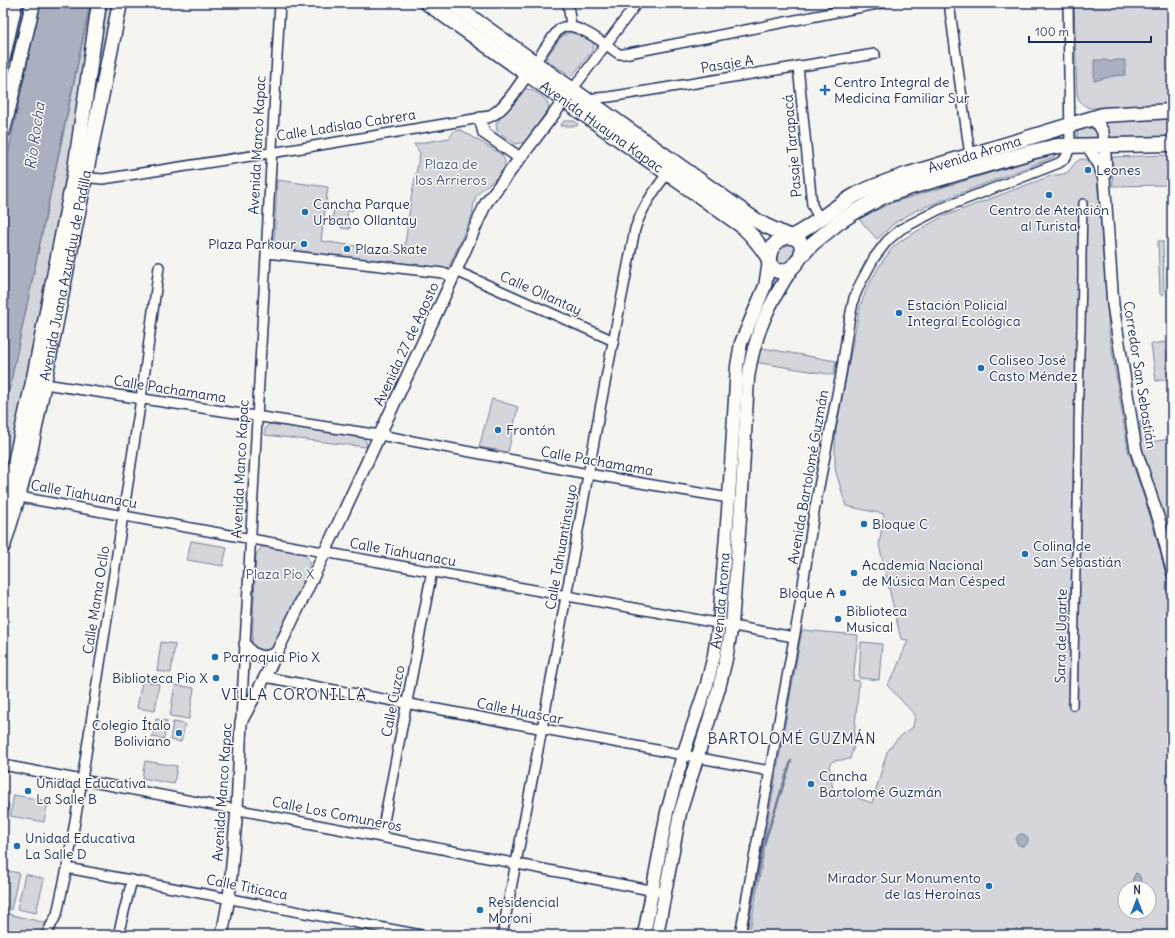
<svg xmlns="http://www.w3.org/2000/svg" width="1175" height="938" viewBox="0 0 1175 938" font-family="Delius,sans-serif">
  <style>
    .green { fill: #d4d6db; stroke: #78829c; fill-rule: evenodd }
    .water { fill: #aab0bf; stroke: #717c98 }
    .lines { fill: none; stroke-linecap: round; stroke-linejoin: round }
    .stream { stroke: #717c98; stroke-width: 2.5 }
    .pedestrian-casing { stroke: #1b2f5e; stroke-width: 10 }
    .minor-casing { stroke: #1b2f5e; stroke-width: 12 }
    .tertiary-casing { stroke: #1b2f5e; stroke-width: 14 }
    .secondary-casing { stroke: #1b2f5e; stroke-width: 15 }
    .primary-casing { stroke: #1b2f5e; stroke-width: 17 }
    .pedestrian { stroke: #fdfcf7; stroke-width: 7 }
    .minor { stroke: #fdfcf7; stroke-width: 9 }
    .tertiary { stroke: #fdfcf7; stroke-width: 11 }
    .secondary { stroke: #fdfcf7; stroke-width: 12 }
    .primary { stroke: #fdfcf7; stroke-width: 14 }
    .poi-dot { fill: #1f6fb2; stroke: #fdfcf7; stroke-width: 1.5 }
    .labels { text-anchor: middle; stroke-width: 3; stroke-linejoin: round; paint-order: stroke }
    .street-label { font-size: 14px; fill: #1b2f5e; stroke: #fdfcf7 }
    .poi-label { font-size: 14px; fill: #1b2f5e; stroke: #fdfcf7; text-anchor: start }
    .park-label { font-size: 14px; fill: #49597d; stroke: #fdfcf7 }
    .water-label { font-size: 15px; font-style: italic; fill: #46567b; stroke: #fdfcf7 }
    .neighbourhood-label { font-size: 15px; letter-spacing: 1px; fill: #1b2f5e; stroke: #fdfcf7 }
  </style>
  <rect width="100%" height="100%" fill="#f4f4f1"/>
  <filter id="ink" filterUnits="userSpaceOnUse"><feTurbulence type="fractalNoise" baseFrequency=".025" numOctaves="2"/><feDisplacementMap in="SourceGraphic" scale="8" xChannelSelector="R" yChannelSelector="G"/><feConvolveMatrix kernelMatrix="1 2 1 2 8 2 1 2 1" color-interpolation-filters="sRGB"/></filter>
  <g filter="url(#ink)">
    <g class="green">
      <polygon points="21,3 27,3 3,110 3,81"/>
      <polygon points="36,3 40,3 3,178 3,149"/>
      <polygon points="91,3 77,114 62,219 3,491 3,419"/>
      <polygon points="104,3 115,3 86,150 89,116"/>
      <path d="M1074 3H1172V105L1089 108C1082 105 1079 101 1077 94Z"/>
      <path d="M568 33C576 32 590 38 594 45L592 51 572 76 548 62 546 58 561 37Z"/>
      <path d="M523 89C532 87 549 99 549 108L525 142 516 144 497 131 496 124 520 91Z"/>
      <polygon points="1172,116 1172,139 1108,140 1108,131 1103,122"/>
      <polygon points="564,121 574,121 578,124 577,126 560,126"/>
      <polygon points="1081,128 1095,129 1097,134 1096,139 1079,139 1077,136 1077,133"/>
      <path d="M455 130H461L502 155C514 172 487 182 478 194 473 200 474 207 472 215L449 267 447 269 278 250 275 249 274 245 277 180 328 187 321 241 404 253 411 199 420 153 414 144 449 138Z"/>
      <polygon points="1053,154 1055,155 1054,157 917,210 896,222 877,239 859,219 891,203"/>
      <polygon points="1170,155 1170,185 1113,186 1112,157"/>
      <path d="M1081 159C1092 159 1095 166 1097 176L1109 332 1128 450 1148 509 1164 566 1168 580 1172 610V660L1170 689 1172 738V935H749L766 840 764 842 802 630 858 635 853 680 859 681 853 749 850 759 833 761 829 765 833 789 872 803 887 752 897 739 913 727 915 715 887 685 895 672 908 640 901 639 879 545 884 514 846 506 835 469V445L836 428 860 307 867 288 880 265 893 247 905 238 942 217 1053 175C1075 175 1067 166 1081 159ZM1125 888H1149V912H1125Z"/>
      <polygon points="344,203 353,204 352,211 348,211 346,223 350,224 350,229 341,228 341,224 332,223 334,208 343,209"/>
      <polygon points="1158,241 1163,241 1164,293 1163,295 1160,294"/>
      <polygon points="788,242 792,243 797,250 790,261 783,265 777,263 775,257 777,252"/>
      <polygon points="771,274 782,277 758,323 728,619 724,617 739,392 744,356 750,333"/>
      <polygon points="1165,342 1169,379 1156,381 1151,344"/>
      <polygon points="757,347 836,361 834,375 754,362"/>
      <polygon points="492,399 518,407 508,452 479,447"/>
      <polygon points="1140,420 1148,442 1172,439 1172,544 1140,444"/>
      <polygon points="269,424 363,436 367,444 366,447 265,435 265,429"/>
      <polygon points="191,541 227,547 223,566 187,560"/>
      <path d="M267 546 302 552C308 557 310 561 309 569L273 646 270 650 259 653 252 646 256 554 262 547Z"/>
      <polygon points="723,629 727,630 716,681 694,750 690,749"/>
      <polygon points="161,642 175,644 171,673 157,671"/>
      <polygon points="861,642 882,644 879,680 859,678"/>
      <polygon points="142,681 159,684 155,711 137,708"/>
      <polygon points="175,685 194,688 189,719 170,716"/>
      <polygon points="156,719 167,721 164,739 152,737"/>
      <polygon points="173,722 185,724 181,742 170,740"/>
      <polygon points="145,761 177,766 174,784 142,778"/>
      <polygon points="685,765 689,766 662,886 658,886 670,820"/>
      <polygon points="14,795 48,801 44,822 10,816"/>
      <polygon points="3,803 9,804 3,835"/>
      <polygon points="3,870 19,873 11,910 3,908"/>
      <polygon points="25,874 44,879 36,913 17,909"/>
      <polygon points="3,913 42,922 47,923 40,935 3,935"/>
    </g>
    <g class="water">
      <polygon points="40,3 90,3 3,419 3,178"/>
      <polygon points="1094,60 1106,60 1111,62 1115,60 1125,60 1125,75 1113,76 1094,81"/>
      <circle cx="1022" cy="840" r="6"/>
      <path d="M1136 873C1141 875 1142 881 1139 885L1135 886 1133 885V878Z"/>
    </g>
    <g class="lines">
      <polyline class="stream" points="746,935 763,847 791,761"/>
      <defs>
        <g id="pedestrian">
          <polyline points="1082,255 1083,203"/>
          <polyline points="1082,273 1082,258"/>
          <polyline points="1081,327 1082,275"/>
          <polyline points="1080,353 1081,329"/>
          <polyline points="1078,425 1080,356"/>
          <polyline points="1078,444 1078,428"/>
          <polyline points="1077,510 1078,447"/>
          <polyline points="1076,561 1077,513"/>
          <polyline points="1073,706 1076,567"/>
        </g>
        <g id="minor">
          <polyline points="568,3 571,26"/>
          <polyline points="949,3 970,156"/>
          <path d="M535 63C541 54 554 33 561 28 575 20 605 44 616 52L619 54H624L882 3"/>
          <polyline points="798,66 812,205 820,220"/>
          <polyline points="572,90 637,3"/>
          <polyline points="584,99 609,97 875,54"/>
          <polyline points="80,177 103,179 296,149 480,118"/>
          <polyline points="267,253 443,273 453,277"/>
          <polyline points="456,271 614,341"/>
          <polyline points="38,383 380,435 588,474 729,498"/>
          <polyline points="14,496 794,637"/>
          <polyline points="265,677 770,771"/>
          <path d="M241 719C254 480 266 242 280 3"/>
          <polyline points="3,765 381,837 665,893"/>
          <polyline points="381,837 432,571"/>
          <polyline points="67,868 421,935"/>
          <polyline points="46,935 57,914 67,868 82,780 141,399 159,267"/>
          <polyline points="118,935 132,880"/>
          <path d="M502 935 542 729 600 409 635 229C642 208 654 190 668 173"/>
          <path d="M740 935 799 611 814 512 841 374 849 322 854 298 860 284 874 258 887 241 901 229 940 209 1059 163C1066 159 1069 154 1070 145L1068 3"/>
        </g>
        <g id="tertiary">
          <polyline points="1090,118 1099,125 1103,132 1106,167 1104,178 1113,305 1136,450 1160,523 1172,571"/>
          <polyline points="1087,145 1099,164 1103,176"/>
          <path d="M520 158 484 133 480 118C484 118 489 117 492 115 506 108 521 82 531 69"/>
          <path d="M245 644C252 657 266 661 278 651"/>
          <polyline points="222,935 229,898 237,809 241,722 265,677 325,552 450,284 486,203 569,94"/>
        </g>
        <g id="secondary">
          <path id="s1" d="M644 935 667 812 683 755 707 684 714 655 719 623 729 498 737 366 741 343 765 286 769 262"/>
          <path d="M657 935 680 813 719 688 726 659 732 625 742 491 748 378C754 335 769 303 793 267"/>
        </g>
        <g id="primary">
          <path id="s2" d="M427 3 742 226C753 236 761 246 769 259"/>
          <polyline points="451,3 751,217 764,225 788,236"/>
          <polyline points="3,57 15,3"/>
          <polyline points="3,131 33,3"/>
          <path d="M788 236C823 241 783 292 769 262 768 249 776 240 788 236Z"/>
          <path id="s3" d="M791 237C815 225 831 209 854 196 870 187 888 181 906 175L1103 115 1172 111"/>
          <polyline points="801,256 812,244 839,222 853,213 882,197 911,187 1031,152 1057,146 1172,144"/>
          <polyline points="3,509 12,476 33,382 74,176 99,3"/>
          <path id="s4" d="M3 546 18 497 30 452 120 3"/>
        </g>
      </defs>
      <use href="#pedestrian" class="pedestrian-casing"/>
      <use href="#minor" class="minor-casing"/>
      <use href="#tertiary" class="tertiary-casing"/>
      <use href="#secondary" class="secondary-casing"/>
      <use href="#primary" class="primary-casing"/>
      <use href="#pedestrian" class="pedestrian"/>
      <use href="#minor" class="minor"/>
      <use href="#tertiary" class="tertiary"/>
      <use href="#secondary" class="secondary"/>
      <use href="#primary" class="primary"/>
    </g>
  </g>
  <g class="poi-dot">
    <path d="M823 84h4v4h4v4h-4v4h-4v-4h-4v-4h4z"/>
    <circle cx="1088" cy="170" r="4"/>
    <circle cx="1049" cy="195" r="4"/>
    <circle cx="305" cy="212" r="4"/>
    <circle cx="304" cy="244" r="4"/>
    <circle cx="347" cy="249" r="4"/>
    <circle cx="899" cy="313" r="4"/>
    <circle cx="981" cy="368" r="4"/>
    <circle cx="498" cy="430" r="4"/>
    <circle cx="864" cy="524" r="4"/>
    <circle cx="1025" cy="554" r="4"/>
    <circle cx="854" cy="573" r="4"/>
    <circle cx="843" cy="593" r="4"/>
    <circle cx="838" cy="619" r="4"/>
    <circle cx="215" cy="657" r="4"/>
    <circle cx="216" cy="678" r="4"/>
    <circle cx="179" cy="733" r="4"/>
    <circle cx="811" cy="784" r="4"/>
    <circle cx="28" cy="791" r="4"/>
    <circle cx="17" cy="846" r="4"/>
    <circle cx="989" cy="886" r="4"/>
    <circle cx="480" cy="910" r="4"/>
  </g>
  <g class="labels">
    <g class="street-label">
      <text transform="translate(727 64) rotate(-9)" y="5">Pasaje A</text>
      <text transform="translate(346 125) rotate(-9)" y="5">Calle Ladislao Cabrera</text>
      <text dy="5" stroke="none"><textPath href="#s2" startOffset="214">Avenida Huayna Kapac</textPath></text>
      <text transform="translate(257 145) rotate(-87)" y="5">Avenida Manco Kapac</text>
      <text transform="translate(792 146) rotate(-95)" y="5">Pasaje Tarapacá</text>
      <text dy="5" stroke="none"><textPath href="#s3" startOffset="203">Avenida Aroma</textPath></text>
      <text dy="5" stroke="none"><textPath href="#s4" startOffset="278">Avenida Juana Azurduy de Padilla</textPath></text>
      <text transform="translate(541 293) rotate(24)" y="5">Calle Ollantay</text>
      <text transform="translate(406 344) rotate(-65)" y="5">Avenida 27 de Agosto</text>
      <text transform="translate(1140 375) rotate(81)" y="5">Corredor San Sebastián</text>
      <text transform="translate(170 389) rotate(9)" y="5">Calle Pachamama</text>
      <text transform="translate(597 461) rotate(10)" y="5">Calle Pachamama</text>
      <text transform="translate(240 469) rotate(-87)" y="5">Avenida Manco Kapac</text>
      <text transform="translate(808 477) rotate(-80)" y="5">Avenida Bartolomé Guzmán</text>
      <text transform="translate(84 494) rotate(10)" y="5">Calle Tiahuanacu</text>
      <text transform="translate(561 547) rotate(-80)" y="5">Calle Tahuantinsuyo</text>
      <text transform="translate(403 552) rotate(10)" y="5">Calle Tiahuanacu</text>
      <text transform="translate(96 600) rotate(-81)" y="5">Calle Mama Ocllo</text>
      <text dy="5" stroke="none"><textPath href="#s1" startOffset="344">Avenida Aroma</textPath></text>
      <text transform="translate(1061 636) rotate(-89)" y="5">Sara de Ugarte</text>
      <text transform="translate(393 701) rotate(-79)" y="5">Calle Cuzco</text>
      <text transform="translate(520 711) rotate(11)" y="5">Calle Huascar</text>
      <text transform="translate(222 792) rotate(-86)" y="5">Avenida Manco Kapac</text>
      <text transform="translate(337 814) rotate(11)" y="5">Calle Los Comuneros</text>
      <text transform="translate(247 887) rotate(11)" y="5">Calle Titicaca</text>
    </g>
    <g class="poi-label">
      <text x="834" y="87">Centro Integral de<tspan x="834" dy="16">Medicina Familiar Sur</tspan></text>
      <text x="1096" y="175">Leones</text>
      <text x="313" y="209">Cancha Parque<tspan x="313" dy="16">Urbano Ollantay</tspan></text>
      <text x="1049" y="215" text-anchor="middle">Centro de Atención<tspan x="1049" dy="16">al Turista</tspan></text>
      <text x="296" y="249" text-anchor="end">Plaza Parkour</text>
      <text x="355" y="254">Plaza Skate</text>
      <text x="907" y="310">Estación Policial<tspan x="907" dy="16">Integral Ecológica</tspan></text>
      <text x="989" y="365">Coliseo José<tspan x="989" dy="16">Casto Méndez</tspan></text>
      <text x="506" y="435">Frontón</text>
      <text x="872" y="529">Bloque C</text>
      <text x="1033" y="551">Colina de<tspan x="1033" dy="16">San Sebastián</tspan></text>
      <text x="862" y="570">Academia Nacional<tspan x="862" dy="16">de Música Man Césped</tspan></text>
      <text x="835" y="598" text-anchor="end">Bloque A</text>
      <text x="846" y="616">Biblioteca<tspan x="846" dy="16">Musical</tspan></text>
      <text x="223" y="662">Parroquia Pio X</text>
      <text x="208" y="683" text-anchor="end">Biblioteca Pio X</text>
      <text x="171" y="730" text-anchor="end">Colegio Ítalo<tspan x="171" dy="16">Boliviano</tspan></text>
      <text x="819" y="781">Cancha<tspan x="819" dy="16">Bartolomé Guzmán</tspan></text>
      <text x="36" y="788">Unidad Educativa<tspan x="36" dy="16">La Salle B</tspan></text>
      <text x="25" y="843">Unidad Educativa<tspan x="25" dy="16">La Salle D</tspan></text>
      <text x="981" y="883" text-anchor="end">Mirador Sur Monumento<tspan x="981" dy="16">de las Heroínas</tspan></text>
      <text x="488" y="907">Residencial<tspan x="488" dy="16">Moroni</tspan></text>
    </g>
    <g class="park-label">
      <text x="451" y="169">Plaza de<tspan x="451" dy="16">los Arrieros</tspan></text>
      <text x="280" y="579">Plaza Pío X</text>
    </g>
    <g class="water-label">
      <text transform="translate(35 136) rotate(-82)" y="5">Río Rocha</text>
    </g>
    <g class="neighbourhood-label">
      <text x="294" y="700">VILLA CORONILLA</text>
      <text x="792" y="744">BARTOLOMÉ GUZMÁN</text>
    </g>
  </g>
  <rect width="1175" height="938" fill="none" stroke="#fdfcf7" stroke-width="16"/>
  <rect x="8" y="8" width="1159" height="922" fill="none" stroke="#1b2f5e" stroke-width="1.5" filter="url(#ink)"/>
  <g transform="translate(1137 900)"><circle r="19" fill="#fdfcf7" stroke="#a3aaba"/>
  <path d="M0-3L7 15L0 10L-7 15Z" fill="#1f6fb2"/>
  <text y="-6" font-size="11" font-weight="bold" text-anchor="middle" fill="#1b2f5e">N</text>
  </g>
  <path d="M1029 36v6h122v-6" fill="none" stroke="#1b2f5e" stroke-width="2"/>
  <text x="1035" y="36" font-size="12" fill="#1b2f5e" stroke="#fdfcf7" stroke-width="3" paint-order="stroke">100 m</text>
</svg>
